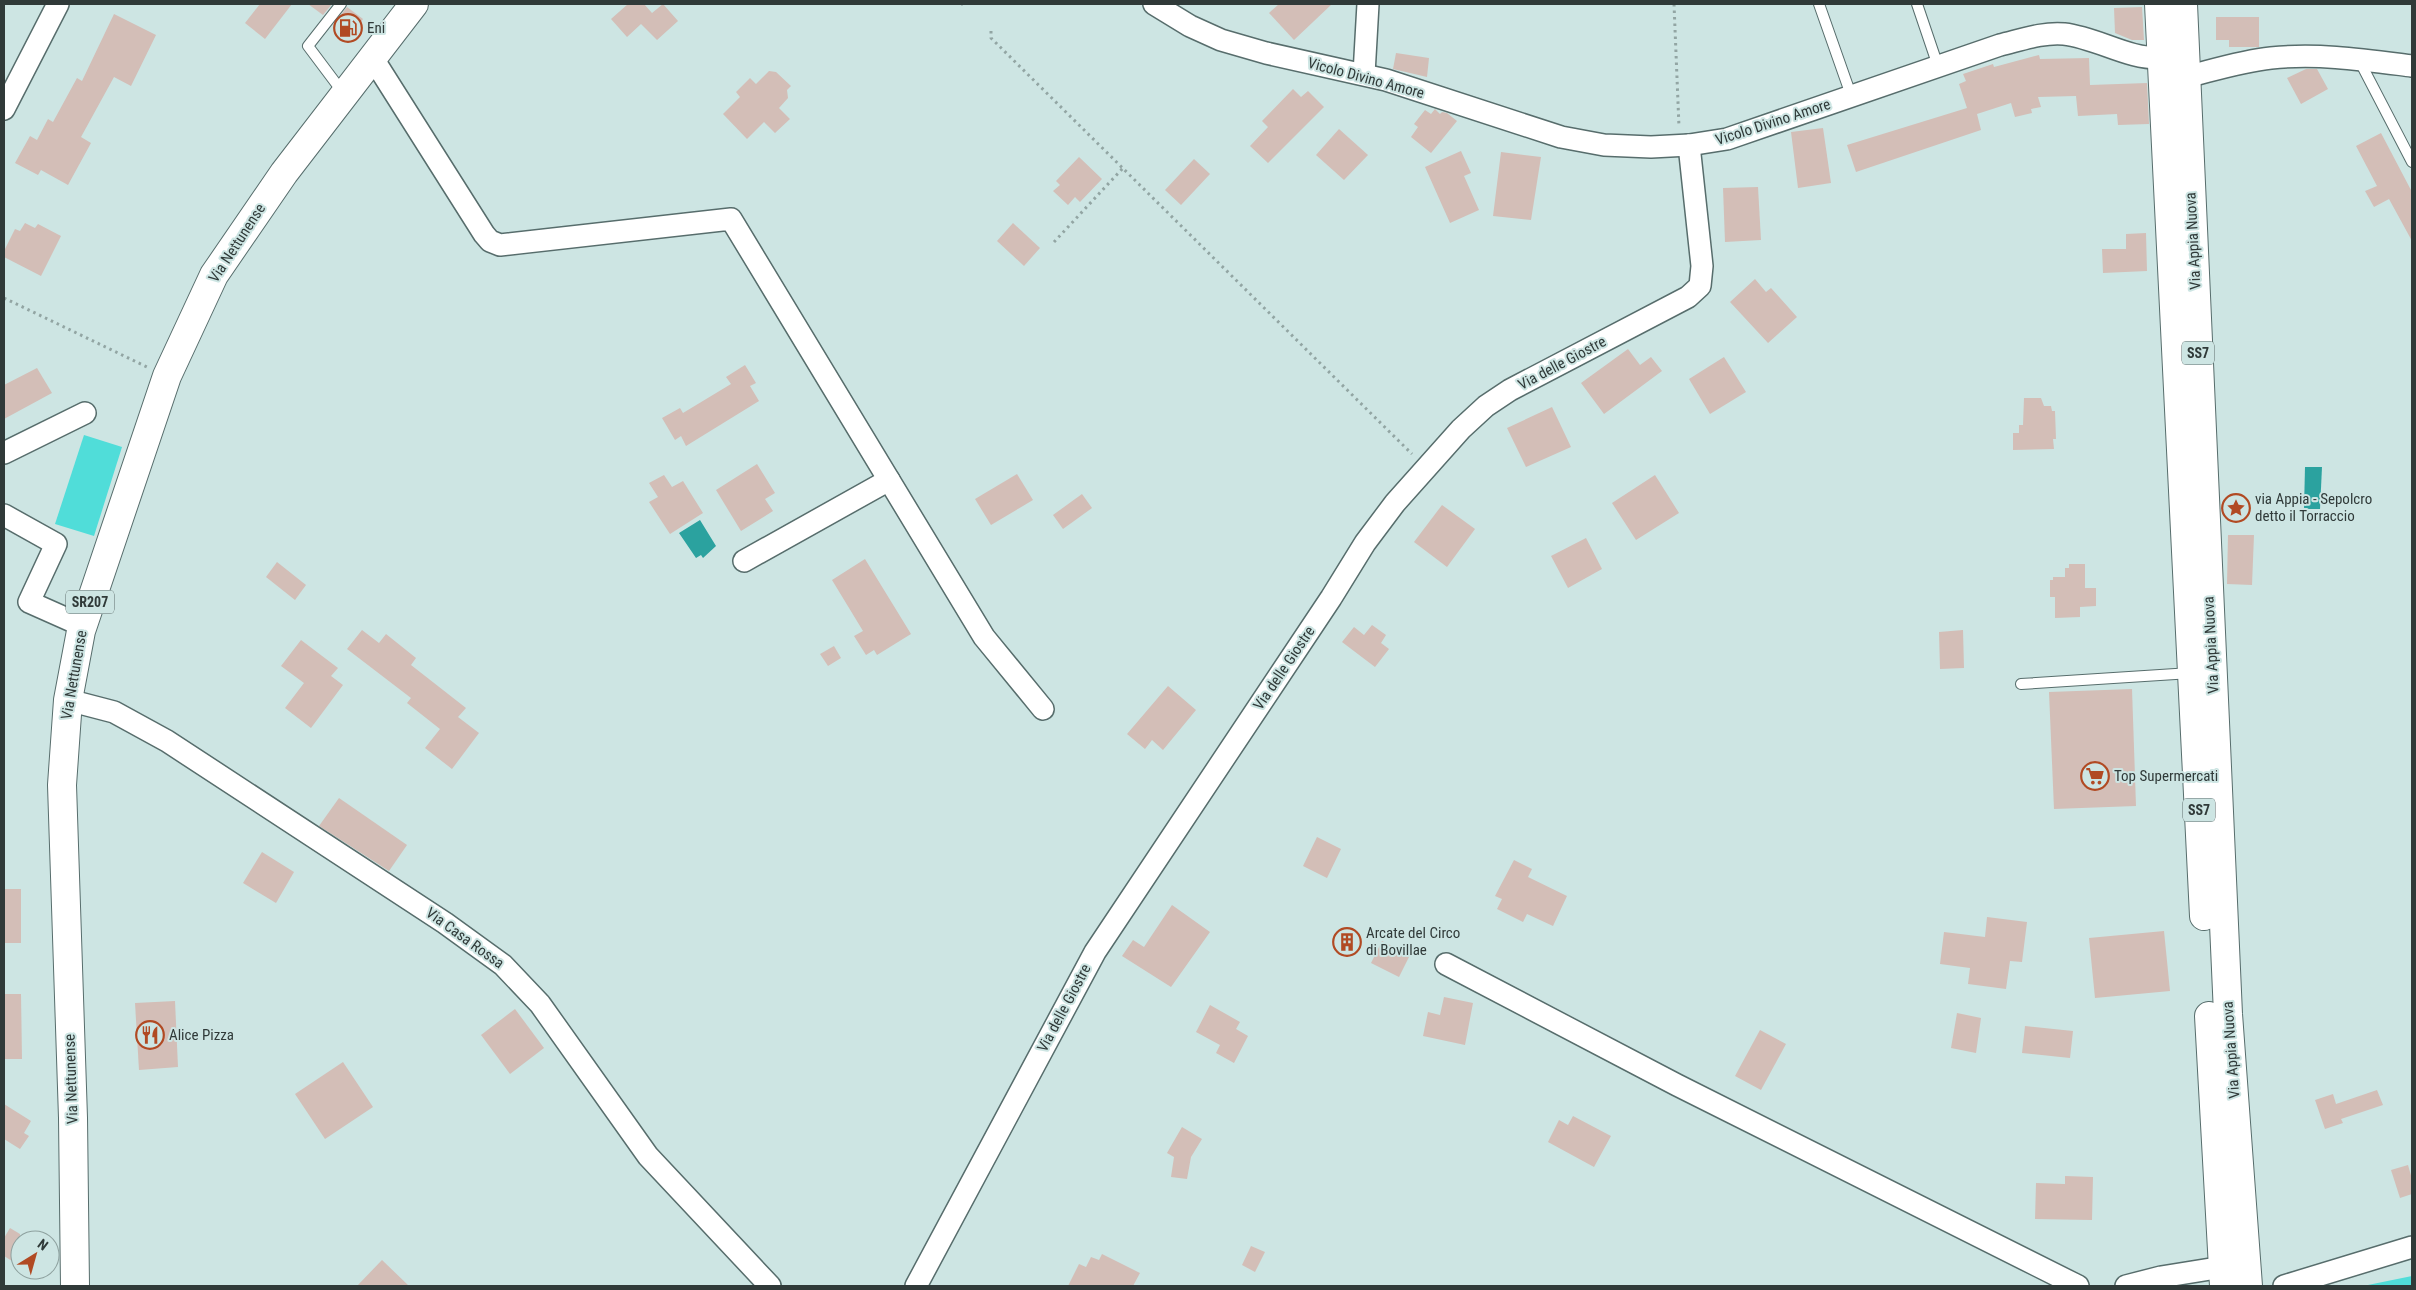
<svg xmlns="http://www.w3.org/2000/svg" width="2416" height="1290" viewBox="0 0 2416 1290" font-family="'Roboto Condensed',sans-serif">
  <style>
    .green { fill: #50ddd9 }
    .water { fill: #2ba29f }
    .building { fill: #d3beb7 }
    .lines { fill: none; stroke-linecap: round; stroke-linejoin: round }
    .service-casing { stroke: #576d6c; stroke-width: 12 }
    .minor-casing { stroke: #576d6c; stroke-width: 24 }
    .primary-casing { stroke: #576d6c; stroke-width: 30 }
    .path { stroke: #92a5a3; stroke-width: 3; stroke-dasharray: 2.5 4; stroke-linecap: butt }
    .service { stroke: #fff; stroke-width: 10 }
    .minor { stroke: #fff; stroke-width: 21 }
    .primary { stroke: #fff; stroke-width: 28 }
    .labels { text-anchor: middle; stroke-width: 4; stroke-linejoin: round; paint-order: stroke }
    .shield { fill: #cde5e3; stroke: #5f6d6c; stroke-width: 1 }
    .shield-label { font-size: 14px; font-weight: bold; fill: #303a39 }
    .poi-label { font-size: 15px; fill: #303a39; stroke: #cde5e3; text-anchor: start }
    .street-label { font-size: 15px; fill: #303a39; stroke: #cde5e3 }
  </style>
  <rect width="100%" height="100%" fill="#cde5e3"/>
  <g class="green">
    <polygon points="84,435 122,447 94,536 55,524"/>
    <polygon points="2412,1276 2412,1286 2363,1286"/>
  </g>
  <g class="water">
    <polygon points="2305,467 2322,467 2320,509 2304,509"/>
    <polygon points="700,520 716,546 703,558 701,555 696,558 679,533"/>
  </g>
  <g class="building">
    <polygon points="260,4 292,4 265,39 245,23"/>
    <polygon points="308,4 332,4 323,15"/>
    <polygon points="628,4 644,4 652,13 663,4 678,21 657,40 641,24 627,37 611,19"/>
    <polygon points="1279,4 1332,4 1294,40 1269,13"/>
    <polygon points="347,7 363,19 351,36 334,24"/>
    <polygon points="2142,7 2144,40 2132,40 2115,33 2114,8"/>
    <polygon points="114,14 156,35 131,86 114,77 81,137 91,143 68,185 41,170 38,175 15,163 30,136 37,140 48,119 53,122 77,78 82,81"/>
    <polygon points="2216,17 2259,17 2259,47 2229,47 2229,40 2216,40"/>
    <polygon points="1396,53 1429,58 1427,77 1393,69"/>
    <polygon points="2039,55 2040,59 2089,58 2090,85 2147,83 2149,124 2118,125 2117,114 2078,116 2076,96 2038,97 2041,107 2031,109 2032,113 2015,117 2011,103 1977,114 1981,130 1856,172 1847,145 1967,108 1959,84 1966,81 1963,74 1993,64 1994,67"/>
    <polygon points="2306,69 2317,69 2328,89 2301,104 2287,78"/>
    <polygon points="769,71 776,72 791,86 787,90 788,98 779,108 790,119 775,133 764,122 747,139 723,114 740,97 736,92 750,78 756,84"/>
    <polygon points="1293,89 1301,97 1308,91 1324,107 1268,163 1250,146 1268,127 1262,121"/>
    <polygon points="1435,109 1440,114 1442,112 1447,113 1457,121 1431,153 1411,137 1418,127 1414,124 1425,110 1431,114"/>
    <polygon points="1823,128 1831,183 1798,188 1791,132"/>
    <polygon points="1339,129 1368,155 1344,180 1316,155"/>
    <polygon points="2381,133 2412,192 2412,241 2389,199 2374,207 2365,191 2377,186 2356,146"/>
    <polygon points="1461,151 1471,173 1464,176 1479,210 1450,223 1425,167"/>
    <polygon points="1501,152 1541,157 1531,220 1493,216"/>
    <polygon points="1079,157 1102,179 1080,202 1075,197 1068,205 1053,191 1060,185 1056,181"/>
    <polygon points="1194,159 1210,174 1181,205 1165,190"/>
    <polygon points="1758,187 1761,240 1725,242 1723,188"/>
    <polygon points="25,223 35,228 38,224 61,236 41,276 4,257 4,251 15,229 20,231"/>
    <polygon points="1013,223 1040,248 1024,266 997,241"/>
    <polygon points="2146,233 2147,271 2103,273 2102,249 2126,249 2126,234"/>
    <polygon points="1755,279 1766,292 1771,288 1797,317 1768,343 1730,302"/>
    <polygon points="1628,349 1640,365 1651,357 1662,371 1604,414 1581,383"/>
    <polygon points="1724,357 1746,392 1710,414 1689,379"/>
    <polygon points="745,365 756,383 750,386 759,401 686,446 681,436 675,440 662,418 680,408 683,413 731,384 726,377"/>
    <polygon points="37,368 52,393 4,419 4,385"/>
    <polygon points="2024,398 2041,398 2044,406 2051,406 2052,411 2055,411 2056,439 2053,439 2054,449 2013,450 2013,433 2019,433 2019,425 2023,425"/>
    <polygon points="1552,407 1571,447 1526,467 1507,428"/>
    <polygon points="757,464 775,493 765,499 773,511 741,531 716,490"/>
    <polygon points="1017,474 1033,500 991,525 975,499"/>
    <polygon points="664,475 672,487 683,481 703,513 670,534 649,502 658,497 649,483"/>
    <polygon points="1655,475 1679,513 1636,540 1612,503"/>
    <polygon points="1082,494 1092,508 1063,529 1053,515"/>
    <polygon points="1442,505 1475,529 1447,567 1414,542"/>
    <polygon points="2228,535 2254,535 2252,585 2227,584"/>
    <polygon points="1586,538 1602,569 1568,588 1551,556"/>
    <polygon points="865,559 911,634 877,655 874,650 866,655 854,636 863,631 832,580"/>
    <polygon points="277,562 306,585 295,600 266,577"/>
    <polygon points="2069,564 2085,564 2085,588 2096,588 2096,606 2080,607 2080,617 2055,618 2055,597 2050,597 2050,580 2053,580 2053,577 2065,577 2065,568 2069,568"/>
    <polygon points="1372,625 1386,635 1381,643 1389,649 1375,667 1342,642 1354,627 1364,635"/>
    <polygon points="362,630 379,643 386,634 416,658 411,665 466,708 458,717 479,733 452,769 425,748 440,729 407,703 411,698 347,649"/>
    <polygon points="1963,630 1964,668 1940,669 1939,632"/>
    <polygon points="301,640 338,668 331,676 343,685 311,728 285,708 304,683 281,666"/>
    <polygon points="834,646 841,658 828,666 820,654"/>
    <polygon points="1168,686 1196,710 1163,750 1152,740 1145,749 1127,734"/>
    <polygon points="2132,689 2136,806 2054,809 2049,692"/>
    <polygon points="339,798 407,845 389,871 319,826"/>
    <polygon points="1317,837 1341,849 1327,878 1303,866"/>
    <polygon points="262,852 294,872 276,903 243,883"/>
    <polygon points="1514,860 1532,869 1528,877 1567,896 1553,926 1527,914 1523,922 1497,909 1502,899 1495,896"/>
    <rect x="4" y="889" width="17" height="54"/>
    <polygon points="1172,905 1210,932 1171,987 1122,956 1133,940 1144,947"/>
    <polygon points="1987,917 2027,922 2022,962 2010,961 2006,989 1968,984 1970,968 1940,964 1944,932 1985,937"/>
    <polygon points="2164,931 2170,991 2095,998 2089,938"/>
    <polygon points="1382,941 1410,955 1399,977 1371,963"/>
    <polygon points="4,994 21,994 22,1059 4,1059"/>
    <polygon points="1444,997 1473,1003 1465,1045 1423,1036 1428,1012 1440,1015"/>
    <polygon points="175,1001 178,1067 139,1070 135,1003"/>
    <polygon points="1210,1005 1240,1022 1236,1029 1248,1036 1234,1063 1216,1053 1220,1045 1196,1032"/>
    <polygon points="515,1009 544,1048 510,1074 481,1035"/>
    <polygon points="1957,1013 1981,1018 1976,1053 1951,1048"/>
    <polygon points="2025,1026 2073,1031 2070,1058 2022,1053"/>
    <polygon points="1760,1030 1786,1044 1761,1090 1735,1076"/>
    <polygon points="343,1062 373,1107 325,1139 295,1094"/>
    <polygon points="2377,1090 2383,1105 2341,1119 2343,1123 2325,1129 2315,1100 2333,1094 2336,1104"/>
    <polygon points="4,1104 31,1121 24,1133 29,1136 20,1149 4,1139"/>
    <polygon points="1573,1116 1611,1136 1594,1167 1548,1142 1559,1120 1568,1125"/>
    <polygon points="1182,1127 1202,1139 1191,1157 1187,1179 1171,1177 1174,1157 1167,1153"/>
    <polygon points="2408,1165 2412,1179 2412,1194 2400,1198 2391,1170"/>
    <polygon points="2065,1176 2093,1177 2092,1220 2035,1219 2036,1183 2065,1184"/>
    <polygon points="10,1228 20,1234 20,1266 4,1256 4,1238"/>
    <polygon points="1251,1246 1265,1252 1255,1272 1242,1265"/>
    <polygon points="1102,1254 1140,1273 1133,1286 1068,1286 1079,1264 1086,1267 1091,1257 1099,1260"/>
    <polygon points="382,1260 409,1286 357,1286"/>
  </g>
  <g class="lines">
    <defs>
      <g id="service">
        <polyline points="341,4 308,46 344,94"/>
        <polyline points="1819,4 1851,95"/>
        <polyline points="1917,4 1938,66"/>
        <polyline points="2359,60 2412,162"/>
        <polyline points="2021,684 2191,673"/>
      </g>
      <g id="minor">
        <path d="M1154 4 1190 26 1221 40 1266 53 1386 80 1561 137 1604 145 1651 147 1689 145 1727 139 2000 45C2021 40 2043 32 2064 34 2098 38 2127 59 2161 58"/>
        <polyline points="372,57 484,234 490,241 500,245 731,219 984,637 1043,709"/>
        <polyline points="1364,74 1368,4"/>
        <path d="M2186 77C2214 70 2242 61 2271 58 2319 53 2365 60 2412 66"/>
        <polyline points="4,109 58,4"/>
        <polyline points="4,453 85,413"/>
        <polyline points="4,515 56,544 29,602 83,626"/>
        <polyline points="744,561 889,480"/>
        <polyline points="68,700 114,712 167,741 445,923 503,965 540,1004 648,1156 770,1286"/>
        <polyline points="1446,964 1677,1085 2078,1286"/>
        <polyline points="916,1286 1095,952 1331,598 1365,543 1395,503 1461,429 1486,406 1510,390 1688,297 1700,286 1702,266 1689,145"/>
        <polyline points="2126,1286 2161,1277 2223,1267"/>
        <polyline points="2284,1286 2412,1247"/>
      </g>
      <g id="primary">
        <polyline points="2159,4 2204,916"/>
        <polyline points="2183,4 2228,1014 2248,1286"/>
        <polyline points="2209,1016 2224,1286"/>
        <polyline points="75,1286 73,1118 62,785 68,700 81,631 167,376 214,275 284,173 414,4"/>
      </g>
    </defs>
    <use href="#service" class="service-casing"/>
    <use href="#minor" class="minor-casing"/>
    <use href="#primary" class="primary-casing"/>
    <g class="path">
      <polyline points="962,4 963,5"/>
      <polyline points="1674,4 1679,127"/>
      <polyline points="991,31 991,38 1412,454"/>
      <polyline points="1054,242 1123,168"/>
      <polyline points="4,298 147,367"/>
    </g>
    <use href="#service" class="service"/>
    <use href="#minor" class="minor"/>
    <use href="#primary" class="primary"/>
  </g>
  <defs>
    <symbol id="fuel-ring" viewBox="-11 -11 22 22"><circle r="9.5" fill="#cde5e3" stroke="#b14a23" stroke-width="1.5"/><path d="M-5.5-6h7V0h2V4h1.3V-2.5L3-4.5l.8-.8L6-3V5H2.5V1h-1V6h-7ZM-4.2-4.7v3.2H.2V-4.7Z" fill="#b14a23"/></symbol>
    <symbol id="sight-ring" viewBox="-11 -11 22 22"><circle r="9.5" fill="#cde5e3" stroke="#b14a23" stroke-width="1.5"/><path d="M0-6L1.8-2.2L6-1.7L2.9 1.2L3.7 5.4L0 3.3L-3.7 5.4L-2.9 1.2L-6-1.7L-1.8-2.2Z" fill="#b14a23"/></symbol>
    <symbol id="supermarket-ring" viewBox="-11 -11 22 22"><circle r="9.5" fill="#cde5e3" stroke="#b14a23" stroke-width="1.5"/><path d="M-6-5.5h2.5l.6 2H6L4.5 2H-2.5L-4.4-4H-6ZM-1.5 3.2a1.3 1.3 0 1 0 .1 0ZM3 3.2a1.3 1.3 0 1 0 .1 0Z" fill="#b14a23"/></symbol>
    <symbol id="building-ring" viewBox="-11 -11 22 22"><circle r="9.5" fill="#cde5e3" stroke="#b14a23" stroke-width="1.5"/><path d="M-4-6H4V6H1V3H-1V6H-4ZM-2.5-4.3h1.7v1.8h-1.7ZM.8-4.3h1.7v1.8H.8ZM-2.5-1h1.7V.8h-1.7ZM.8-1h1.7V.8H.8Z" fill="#b14a23"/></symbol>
    <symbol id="restaurant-ring" viewBox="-11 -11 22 22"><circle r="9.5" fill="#cde5e3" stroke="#b14a23" stroke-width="1.5"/><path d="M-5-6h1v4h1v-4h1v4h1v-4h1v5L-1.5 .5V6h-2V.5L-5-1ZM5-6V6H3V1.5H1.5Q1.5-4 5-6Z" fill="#b14a23"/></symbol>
  </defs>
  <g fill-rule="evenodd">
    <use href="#fuel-ring" x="332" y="12" width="32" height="32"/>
    <use href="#sight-ring" x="2220" y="492" width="32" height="32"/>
    <use href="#supermarket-ring" x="2079" y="760" width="32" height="32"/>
    <use href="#building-ring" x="1331" y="926" width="32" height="32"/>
    <use href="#restaurant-ring" x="134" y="1019" width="32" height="32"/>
  </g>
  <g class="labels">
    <g class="shield">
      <rect x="2182" y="341.5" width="32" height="23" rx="4"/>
      <rect x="66" y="590.5" width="48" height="23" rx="4"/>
      <rect x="2183" y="798.5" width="32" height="23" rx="4"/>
    </g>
    <g class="shield-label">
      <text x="2198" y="358">SS7</text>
      <text x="90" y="607">SR207</text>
      <text x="2199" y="815">SS7</text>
    </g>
    <g class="poi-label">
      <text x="367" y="33">Eni</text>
      <text x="2255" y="504">via Appia - Sepolcro<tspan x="2255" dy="17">detto il Torraccio</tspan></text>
      <text x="2114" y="781">Top Supermercati</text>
      <text x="1366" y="938">Arcate del Circo<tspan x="1366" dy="17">di Bovillae</tspan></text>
      <text x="169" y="1040">Alice Pizza</text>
    </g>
    <g class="street-label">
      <text transform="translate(1366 78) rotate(15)" y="5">Vicolo Divino Amore</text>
      <text transform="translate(1773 122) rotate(-18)" y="5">Vicolo Divino Amore</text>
      <text transform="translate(2193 241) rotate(-93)" y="5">Via Appia Nuova</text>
      <text transform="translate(237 243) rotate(-57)" y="5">Via Nettunense</text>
      <text transform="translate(1562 363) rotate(-28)" y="5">Via delle Giostre</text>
      <text transform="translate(2211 645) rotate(-93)" y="5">Via Appia Nuova</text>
      <text transform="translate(1284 668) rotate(-56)" y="5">Via delle Giostre</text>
      <text transform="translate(74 675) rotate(-80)" y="5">Via Nettunense</text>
      <text transform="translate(465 938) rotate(36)" y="5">Via Casa Rossa</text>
      <text transform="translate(1064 1008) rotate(-62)" y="5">Via delle Giostre</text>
      <text transform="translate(2231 1050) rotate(-94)" y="5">Via Appia Nuova</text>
      <text transform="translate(71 1079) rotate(-92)" y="5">Via Nettunense</text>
    </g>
  </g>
  <rect width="2416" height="1290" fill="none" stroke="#303a39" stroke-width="10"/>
  <g transform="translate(35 1255) rotate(37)"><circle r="24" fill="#cde5e3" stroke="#8ea19f"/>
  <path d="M0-4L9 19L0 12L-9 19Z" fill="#b14a23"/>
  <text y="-8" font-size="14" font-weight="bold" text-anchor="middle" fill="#303a39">N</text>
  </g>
</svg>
